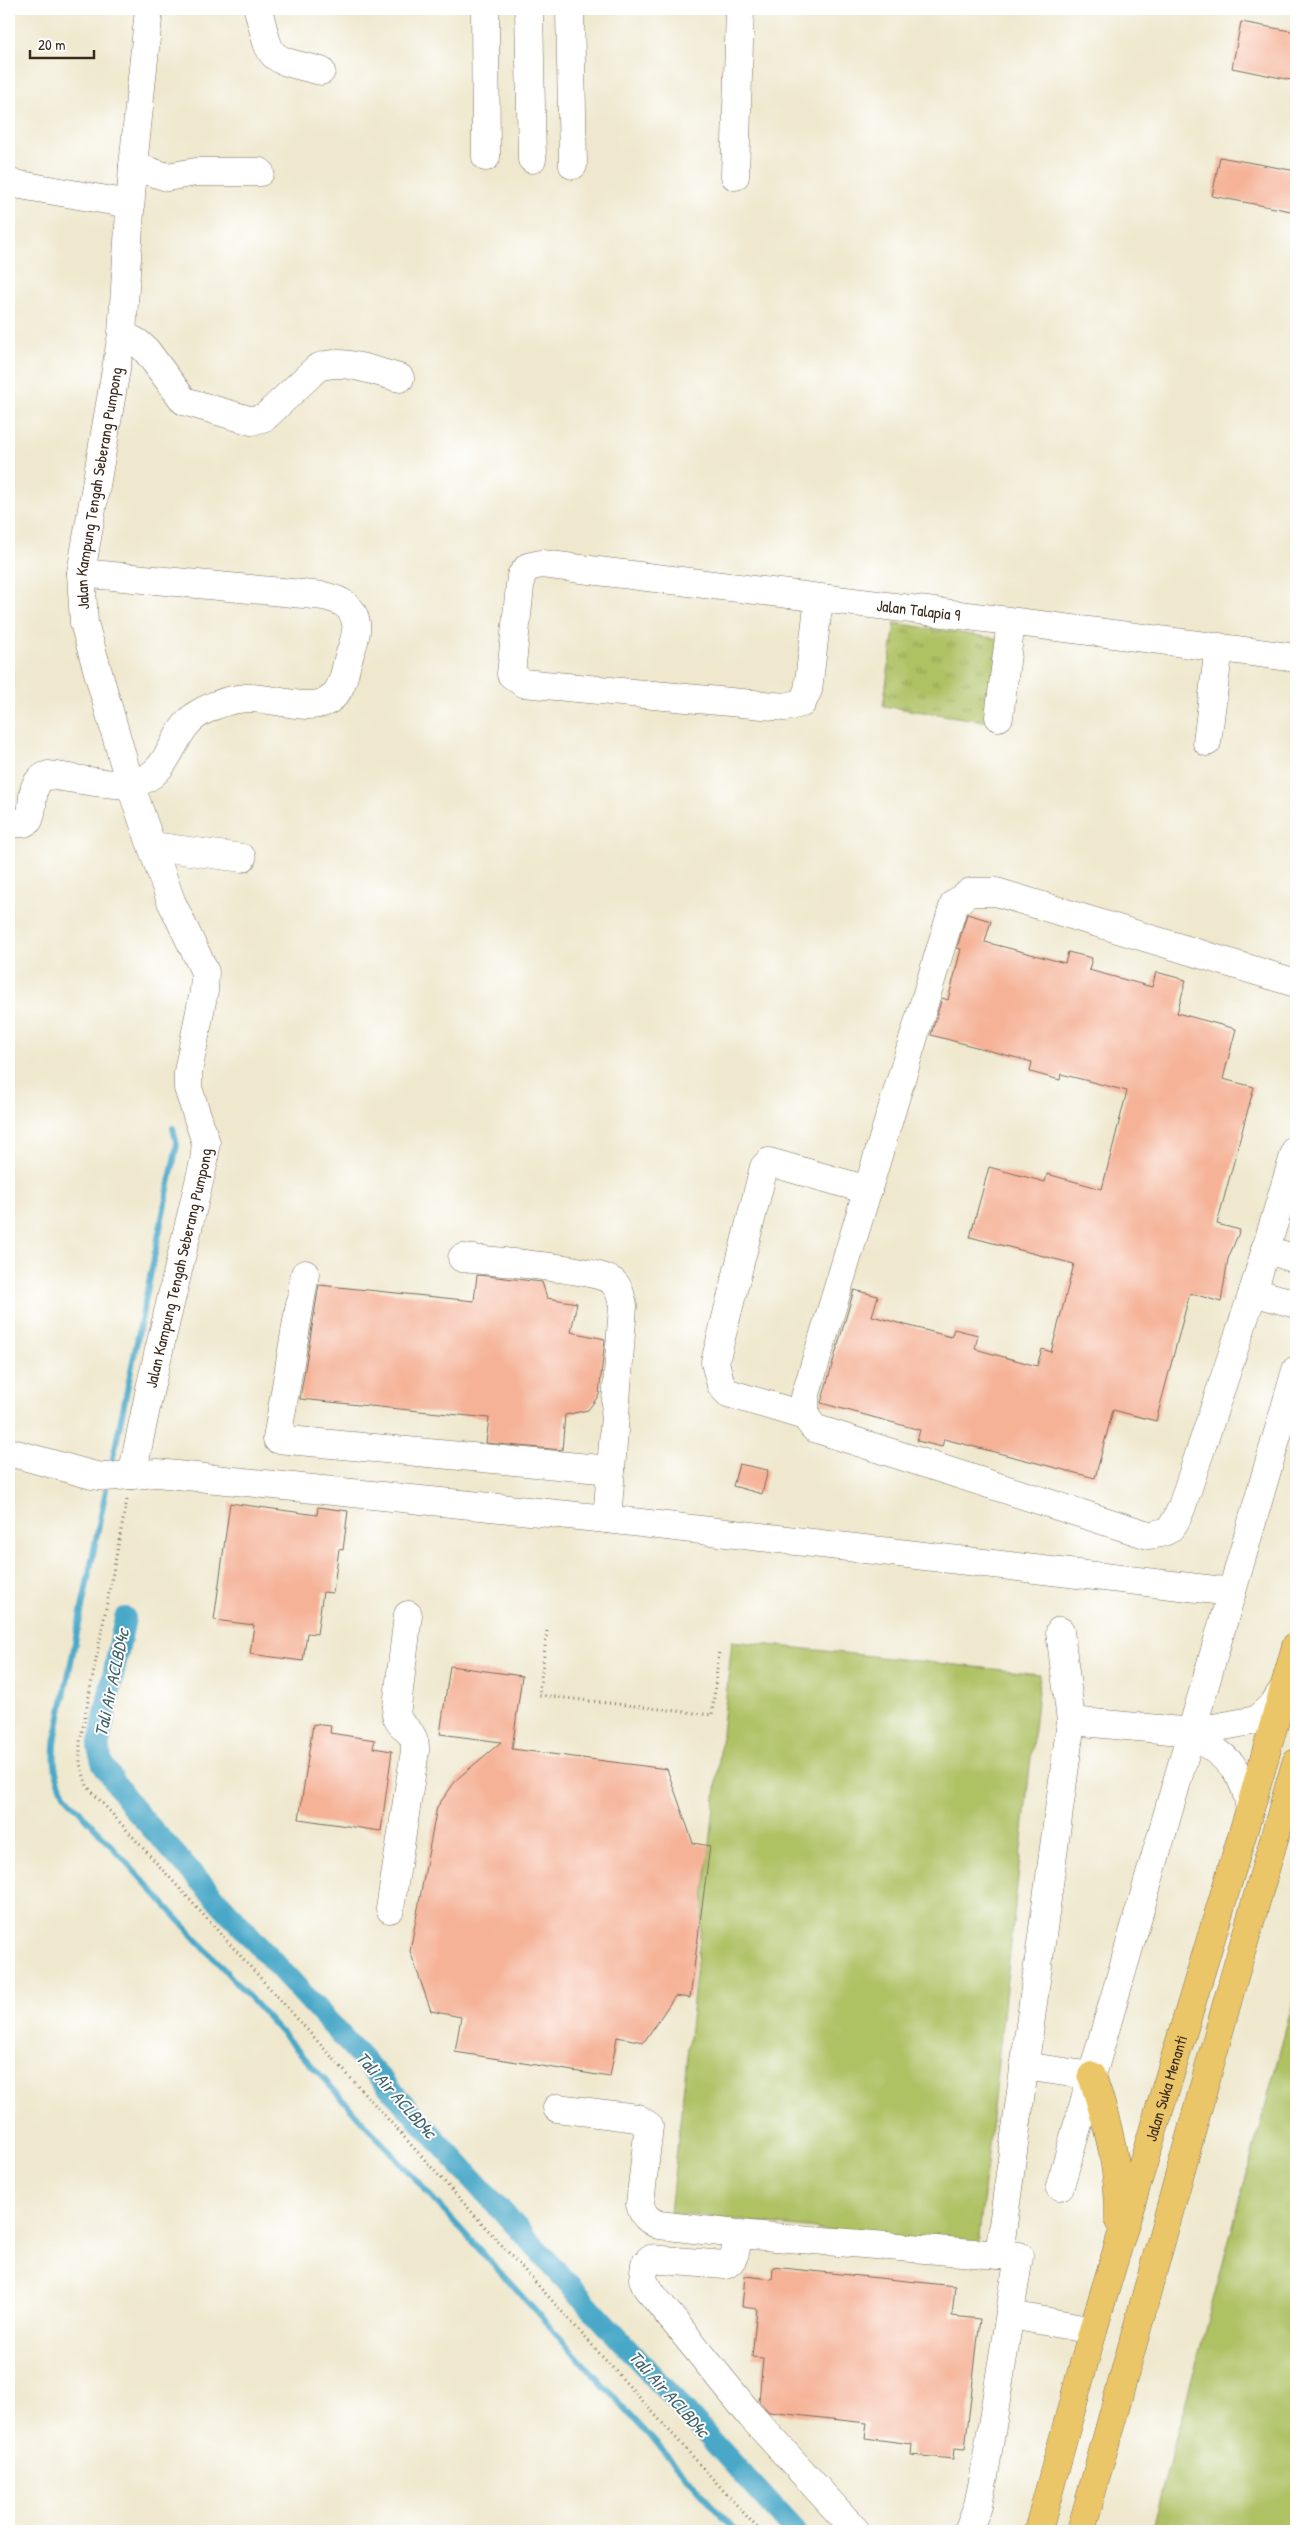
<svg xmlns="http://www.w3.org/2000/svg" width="1305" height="2540" viewBox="0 0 1305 2540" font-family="'Patrick Hand',sans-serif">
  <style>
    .grass { fill: #aec164; stroke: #747641 }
    .park { fill: url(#park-tufts); stroke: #747641 }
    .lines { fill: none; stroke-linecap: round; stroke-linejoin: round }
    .stream { stroke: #49a8c8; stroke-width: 6 }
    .canal { stroke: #49a8c8; stroke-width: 22 }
    .building { fill: #f5b297 }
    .minor-casing { stroke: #7a6c5c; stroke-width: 29 }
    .major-casing { stroke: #7a6c5c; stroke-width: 29 }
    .path { stroke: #7a6c5c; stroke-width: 3; stroke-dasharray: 1 4; stroke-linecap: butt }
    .minor { stroke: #fff; stroke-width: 28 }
    .major { stroke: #eac669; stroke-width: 28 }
    .labels { text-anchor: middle; stroke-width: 4; stroke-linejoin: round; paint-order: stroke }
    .street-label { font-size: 16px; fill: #3b2a1e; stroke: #fff }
    .water-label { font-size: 18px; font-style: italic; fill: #41636a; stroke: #fff }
  </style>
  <defs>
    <pattern id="park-tufts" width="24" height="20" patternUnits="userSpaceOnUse" patternTransform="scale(1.25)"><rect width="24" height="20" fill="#aec164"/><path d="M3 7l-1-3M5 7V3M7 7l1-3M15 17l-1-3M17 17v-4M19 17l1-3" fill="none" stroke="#8f9d52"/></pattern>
  </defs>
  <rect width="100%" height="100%" fill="#fff"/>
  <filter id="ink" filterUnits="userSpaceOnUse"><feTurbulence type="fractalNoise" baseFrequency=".02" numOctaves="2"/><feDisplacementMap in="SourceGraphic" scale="10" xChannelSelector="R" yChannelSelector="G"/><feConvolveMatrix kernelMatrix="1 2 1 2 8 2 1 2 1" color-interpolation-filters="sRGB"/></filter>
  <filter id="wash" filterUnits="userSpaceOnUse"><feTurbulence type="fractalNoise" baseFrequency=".0096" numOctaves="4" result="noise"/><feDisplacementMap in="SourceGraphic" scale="20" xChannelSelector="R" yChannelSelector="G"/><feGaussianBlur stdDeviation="1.12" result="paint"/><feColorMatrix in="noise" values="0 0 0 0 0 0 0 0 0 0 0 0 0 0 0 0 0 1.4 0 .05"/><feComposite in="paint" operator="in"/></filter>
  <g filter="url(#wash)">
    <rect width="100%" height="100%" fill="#efe8ce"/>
    <g class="grass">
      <polygon points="732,1641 1040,1674 978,2247 670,2213"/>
      <polygon points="1296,1991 1296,2531 1151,2531"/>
    </g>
    <polygon class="park" points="895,623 1000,639 989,722 883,706"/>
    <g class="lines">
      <g class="stream">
        <polyline points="112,1463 177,1145 173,1128"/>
        <path d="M106 1490 56 1736C53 1759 54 1775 65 1795L736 2531"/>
      </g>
      <polyline class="canal" points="125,1618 98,1748 103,1765 133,1808 795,2531"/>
    </g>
    <g id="blocks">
      <g class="building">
        <polygon points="1241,22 1296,32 1296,81 1232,68"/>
        <polygon points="1220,157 1296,171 1296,212 1212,196"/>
        <polygon points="967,914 991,921 985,942 1065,963 1068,952 1092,958 1089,970 1152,987 1156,972 1186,980 1177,1013 1236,1029 1223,1079 1254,1087 1217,1224 1240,1230 1228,1259 1221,1302 1190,1293 1156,1421 1113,1410 1095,1478 944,1439 942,1447 917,1441 920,1430 821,1403 854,1290 878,1296 872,1316 951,1337 954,1329 978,1335 975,1349 1037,1366 1042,1349 1051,1352 1074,1264 970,1237 989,1167 1045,1182 1047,1174 1102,1189 1127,1091 1061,1074 1060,1080 1030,1072 1032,1062 931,1035 942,998 948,1000 961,949 957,948"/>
        <polygon points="477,1275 542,1282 547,1298 577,1303 571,1332 605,1339 599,1395 588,1410 565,1415 562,1450 486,1443 489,1418 300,1399 319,1285 474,1301"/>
        <polygon points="739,1464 768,1470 762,1494 733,1486"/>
        <polygon points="230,1503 317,1515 318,1507 348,1511 343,1550 339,1549 333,1593 323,1592 317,1634 307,1633 303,1661 250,1654 254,1625 214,1620"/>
        <polygon points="450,1666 522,1676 512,1749 667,1769 693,1843 710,1846 690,1998 675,1996 644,2042 617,2037 610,2077 455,2052 461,2017 431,2011 410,1951 437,1807 457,1779 501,1742 440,1734"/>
        <polygon points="313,1724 331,1726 330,1733 375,1740 373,1748 392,1751 381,1831 299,1819"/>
        <polygon points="773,2267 955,2286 952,2316 980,2319 965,2449 954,2448 953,2459 911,2455 912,2444 865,2438 867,2423 769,2412 759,2401 763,2358 752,2357 757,2309 742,2307 745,2276 772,2279"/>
      </g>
    </g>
  </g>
  <g filter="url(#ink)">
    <use href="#blocks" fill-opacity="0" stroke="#7a6c5c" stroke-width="1"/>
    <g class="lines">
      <defs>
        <g id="minor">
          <path d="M258 9C272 63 266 57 321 71"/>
          <polyline points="485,9 486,157"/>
          <polyline points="529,9 532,159"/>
          <polyline points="570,9 573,165"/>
          <polyline points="133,166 167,177 196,172 260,172"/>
          <polyline points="735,176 740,9"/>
          <polyline points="9,183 130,204"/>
          <path d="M122 334 138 343 146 350 184 401 252 421 265 417 317 368C342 357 375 372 400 378"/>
          <path id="s1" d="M819 598 808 690 802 703 785 707 523 683 511 674 521 576 528 567 541 564C793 595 1045 624 1296 658"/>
          <polyline points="999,717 1011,622"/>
          <polyline points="1207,742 1219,647"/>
          <path d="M9 823H24L29 820C36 804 27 782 48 775 66 777 117 787 131 784 175 775 168 729 203 711 216 704 231 699 246 698 269 696 309 713 329 700 341 692 344 677 347 663 350 652 358 635 356 623 353 605 340 600 324 596L81 573"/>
          <polyline points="152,846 242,858"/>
          <path d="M1296 983 996 892H970L954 904 805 1397V1416L814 1428 1148 1535C1171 1533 1172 1529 1181 1509L1253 1292 1296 1149"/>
          <polyline points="1265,1249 1296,1259"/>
          <path d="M305 1274 277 1439 611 1470 623 1306C621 1297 620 1288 613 1282 597 1268 489 1261 462 1258"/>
          <polyline points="1253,1292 1296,1304"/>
          <polyline points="805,1416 728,1393 721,1385 715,1362 764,1167 769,1162 868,1190"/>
          <polyline points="9,1452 92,1475 105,1477 157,1473 607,1519 1232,1592"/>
          <path id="s2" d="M132 1475 151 1384 204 1161 206 1143 188 1088V1072L204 991 205 972 171 901 130 784 84 623 81 573 122 334 133 166 149 9"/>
          <polyline points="607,1519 611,1470"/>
          <polyline points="1071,1721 1192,1732 1256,1720 1273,1705 1284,1688"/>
          <path d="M1192 1732C1225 1759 1243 1764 1250 1809"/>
          <path d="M390 1909 415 1751C416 1729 401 1731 396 1715L408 1615"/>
          <polyline points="1024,2066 1092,2076"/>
          <path d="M557 2108 637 2118 649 2126 640 2204C643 2216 648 2220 659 2225L738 2234 999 2255"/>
          <polyline points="1060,2186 1296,1370"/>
          <path d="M738 2234C736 2245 737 2260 725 2265L650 2259 645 2264 643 2279 647 2288 751 2416 856 2531"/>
          <polyline points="1011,2315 1093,2330"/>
          <polyline points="968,2531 978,2505 984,2476 1019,2256 999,2255 1071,1721 1060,1631"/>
        </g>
        <g id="major">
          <path d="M1092 2076C1108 2123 1120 2170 1119 2221"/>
          <path id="s3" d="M1038 2531 1093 2330 1250 1809 1296 1646"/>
          <polyline points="1081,2531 1235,1974 1296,1763"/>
        </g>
      </defs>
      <use href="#minor" class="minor-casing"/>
      <use href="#major" class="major-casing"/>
      <g class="path">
        <polyline points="127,1500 80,1742 80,1764 87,1786 760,2531"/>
        <polyline points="547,1631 539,1695 712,1715 719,1651"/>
      </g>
      <use href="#minor" class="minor"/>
      <use href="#major" class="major"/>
    </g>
  </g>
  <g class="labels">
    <g class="street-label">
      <text dy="6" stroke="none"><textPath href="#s2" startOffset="1022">Jalan Kampung Tengah Seberang Pumpong</textPath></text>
      <text dy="6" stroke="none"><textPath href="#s1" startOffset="906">Jalan Talapia 9</textPath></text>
      <text dy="6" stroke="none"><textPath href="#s2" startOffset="212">Jalan Kampung Tengah Seberang Pumpong</textPath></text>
      <text dy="6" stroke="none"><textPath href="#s3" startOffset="461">Jalan Suka Menanti</textPath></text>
    </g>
    <g class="water-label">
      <text transform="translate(112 1683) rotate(-78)" y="6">Tali Air ACLBD4c</text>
      <text transform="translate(396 2095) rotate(48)" y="6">Tali Air ACLBD4c</text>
      <text transform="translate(669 2394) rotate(48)" y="6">Tali Air ACLBD4c</text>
    </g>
  </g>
  <rect width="1305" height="2540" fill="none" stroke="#fff" stroke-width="30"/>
  <path d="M30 50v8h64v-8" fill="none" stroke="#3b2a1e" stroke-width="2.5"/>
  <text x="38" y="50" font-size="15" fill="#3b2a1e" stroke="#ffffff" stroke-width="4" paint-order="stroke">20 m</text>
</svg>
